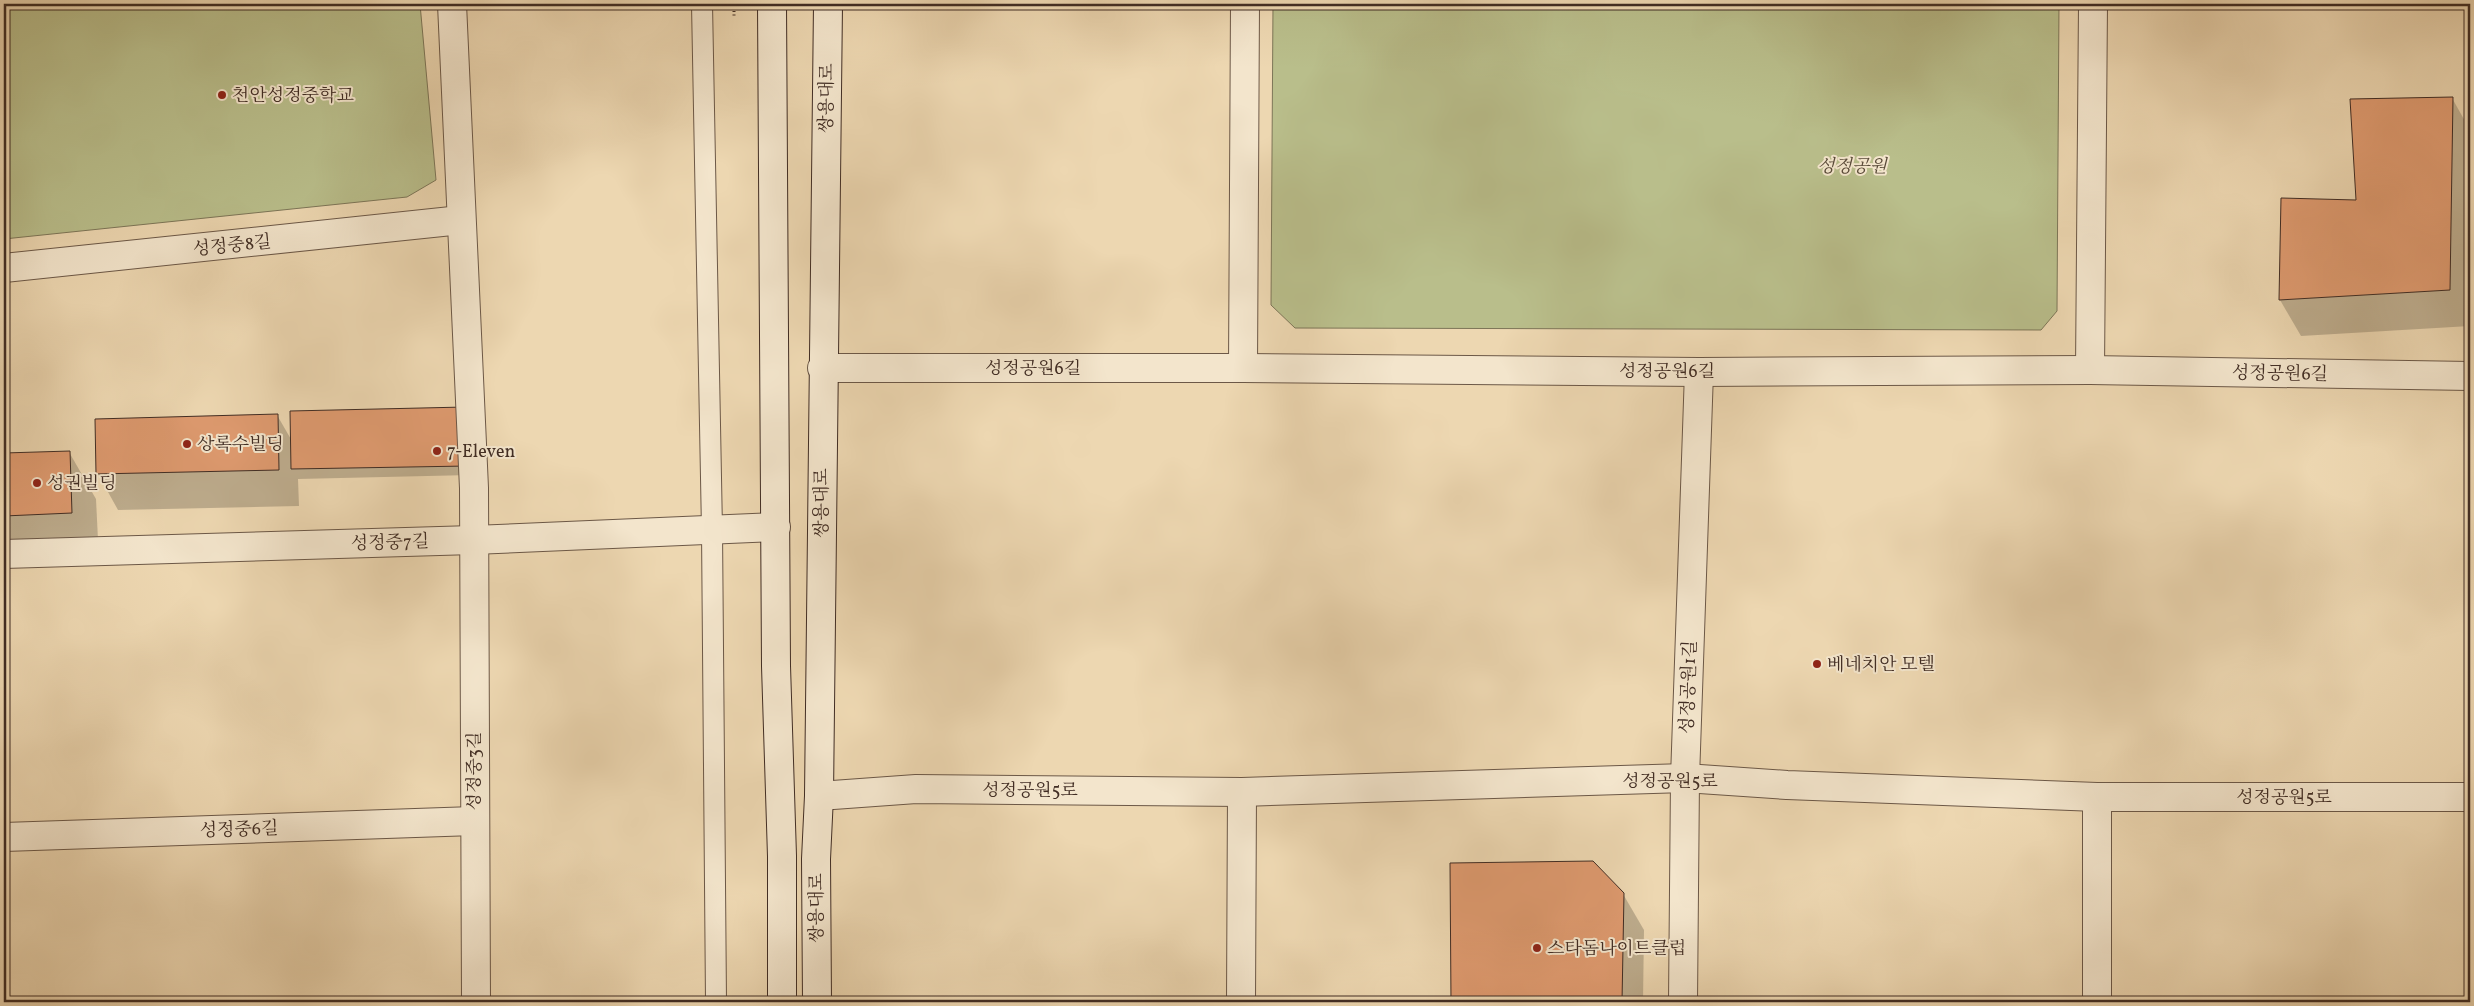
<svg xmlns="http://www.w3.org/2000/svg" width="2474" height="1006" viewBox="0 0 2474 1006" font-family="Vollkorn,'Noto Serif KR',serif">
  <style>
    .green { fill: #b9be8b; stroke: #7d7658 }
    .shadow { fill: #0003 }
    .building { fill: #de9a6f; stroke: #412d24 }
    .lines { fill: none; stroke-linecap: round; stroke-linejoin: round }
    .service-casing { stroke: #6c5847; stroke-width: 22 }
    .minor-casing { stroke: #6c5847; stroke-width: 30 }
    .tertiary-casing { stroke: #6c5847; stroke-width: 30 }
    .secondary-casing { stroke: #412d24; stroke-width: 30 }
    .path { stroke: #412d24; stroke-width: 3; stroke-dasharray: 1 2.5; stroke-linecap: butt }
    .service { stroke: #f3e5cc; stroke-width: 20 }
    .minor { stroke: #f3e5cc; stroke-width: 28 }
    .tertiary { stroke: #f3e5cc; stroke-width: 28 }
    .secondary { stroke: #f3e5cc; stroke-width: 28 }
    .poi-dot { fill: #8f2418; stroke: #f3e5cc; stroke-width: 2 }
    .labels { text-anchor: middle; stroke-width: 4; stroke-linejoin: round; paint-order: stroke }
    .poi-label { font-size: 18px; fill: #412d24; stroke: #f3e5cc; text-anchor: start }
    .street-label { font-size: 18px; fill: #412d24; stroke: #f3e5cc }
    .park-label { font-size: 18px; font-style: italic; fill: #594a39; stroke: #f3e5cc }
  </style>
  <rect width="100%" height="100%" fill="#edd7b1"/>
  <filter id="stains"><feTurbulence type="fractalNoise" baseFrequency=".004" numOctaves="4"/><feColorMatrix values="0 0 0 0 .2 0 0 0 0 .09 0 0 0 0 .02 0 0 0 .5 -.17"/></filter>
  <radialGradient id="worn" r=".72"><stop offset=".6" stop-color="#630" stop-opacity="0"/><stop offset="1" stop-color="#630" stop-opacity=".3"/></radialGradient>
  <g class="green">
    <polygon points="4,4 420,4 436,180 407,197 4,239"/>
    <polygon points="1273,4 2059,4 2057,311 2041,330 1295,328 1271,305"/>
  </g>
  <g class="shadow">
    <polygon points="2452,98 2470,130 2470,326 2301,336 2280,300 2282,199 2357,201"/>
    <polygon points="465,408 471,475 298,479 299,506 118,510 98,474 277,415 292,441"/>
    <polygon points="69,452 96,499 99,560 4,564 4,454"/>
    <polygon points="1451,865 1623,894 1644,930 1643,1002 1452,1002"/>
  </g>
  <g class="building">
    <polygon points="2453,97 2450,290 2279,300 2281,198 2356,200 2350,99"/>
    <polygon points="465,407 467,466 291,469 290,411"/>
    <polygon points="278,414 279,470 96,474 95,419"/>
    <polygon points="70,451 72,513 4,516 4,453"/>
    <polygon points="1593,861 1624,893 1622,1002 1451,1002 1450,863"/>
  </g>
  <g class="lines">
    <defs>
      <polyline id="service" points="702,4 712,530 716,1002"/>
      <g id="minor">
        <polyline points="452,4 474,488 476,1002"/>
        <polyline points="4,268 461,220"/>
        <polyline points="822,368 1243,368 1699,372 2090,370 2470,376"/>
        <polyline points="1243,368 1245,4"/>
        <polyline points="2090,370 2093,4"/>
        <polyline points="4,554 473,540 776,527"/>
        <polyline points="4,837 474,821"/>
        <polyline points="1241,1002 1242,792"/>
        <polyline points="1683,1002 1685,778 1699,372"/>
        <polyline points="2097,1002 2097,797"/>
      </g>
      <polyline id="tertiary" points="819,796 916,789 1242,792 1685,778 1787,785 2097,797 2470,797"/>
      <g id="secondary">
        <polyline points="772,4 776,666 782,856 782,1002"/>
        <polyline points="817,1002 816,859 819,796 828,4"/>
      </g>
    </defs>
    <use href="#service" class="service-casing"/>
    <use href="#minor" class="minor-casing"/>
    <use href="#tertiary" class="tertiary-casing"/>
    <use href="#secondary" class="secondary-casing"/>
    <polyline class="path" points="734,4 734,18"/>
    <use href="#service" class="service"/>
    <use href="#minor" class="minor"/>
    <use href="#tertiary" class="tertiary"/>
    <use href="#secondary" class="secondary"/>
  </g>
  <g class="poi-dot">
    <circle cx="222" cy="95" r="5"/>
    <circle cx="187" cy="444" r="5"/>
    <circle cx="437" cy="451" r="5"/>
    <circle cx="37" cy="483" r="5"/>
    <circle cx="1817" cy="664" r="5"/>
    <circle cx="1537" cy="948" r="5"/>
  </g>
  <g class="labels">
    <g class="poi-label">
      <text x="232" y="101">천안성정중학교</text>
      <text x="197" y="450">상록수빌딩</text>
      <text x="447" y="457">7-Eleven</text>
      <text x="47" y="489">성권빌딩</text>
      <text x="1827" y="670">베네치안 모텔</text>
      <text x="1547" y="954">스타돔나이트클럽</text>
    </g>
    <g class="street-label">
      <text transform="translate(826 98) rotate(-89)" y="6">쌍용대로</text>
      <text transform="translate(232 245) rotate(-6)" y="6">성정중8길</text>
      <text x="1033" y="374">성정공원6길</text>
      <text x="1667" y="377">성정공원6길</text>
      <text transform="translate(2280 373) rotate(1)" y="6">성정공원6길</text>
      <text transform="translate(821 503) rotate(-90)" y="6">쌍용대로</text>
      <text transform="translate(390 542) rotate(-2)" y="6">성정중7길</text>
      <text transform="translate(1688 687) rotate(-88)" y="6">성정공원1길</text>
      <text transform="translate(474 771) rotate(-90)" y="6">성정중3길</text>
      <text x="1670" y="787">성정공원5로</text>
      <text x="1030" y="796">성정공원5로</text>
      <text x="2284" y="803">성정공원5로</text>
      <text transform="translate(239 829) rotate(-2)" y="6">성정중6길</text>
      <text transform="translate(816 908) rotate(-90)" y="6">쌍용대로</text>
    </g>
    <g class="park-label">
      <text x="1852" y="172">성정공원</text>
    </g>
  </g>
  <rect width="2474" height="1006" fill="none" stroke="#edd7b1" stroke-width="20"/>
  <rect x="5" y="5" width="2464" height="996" fill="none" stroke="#412d24" stroke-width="2.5"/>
  <rect x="10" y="10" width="2454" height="986" fill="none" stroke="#412d24"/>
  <rect width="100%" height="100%" filter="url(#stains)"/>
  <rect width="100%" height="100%" fill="url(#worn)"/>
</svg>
